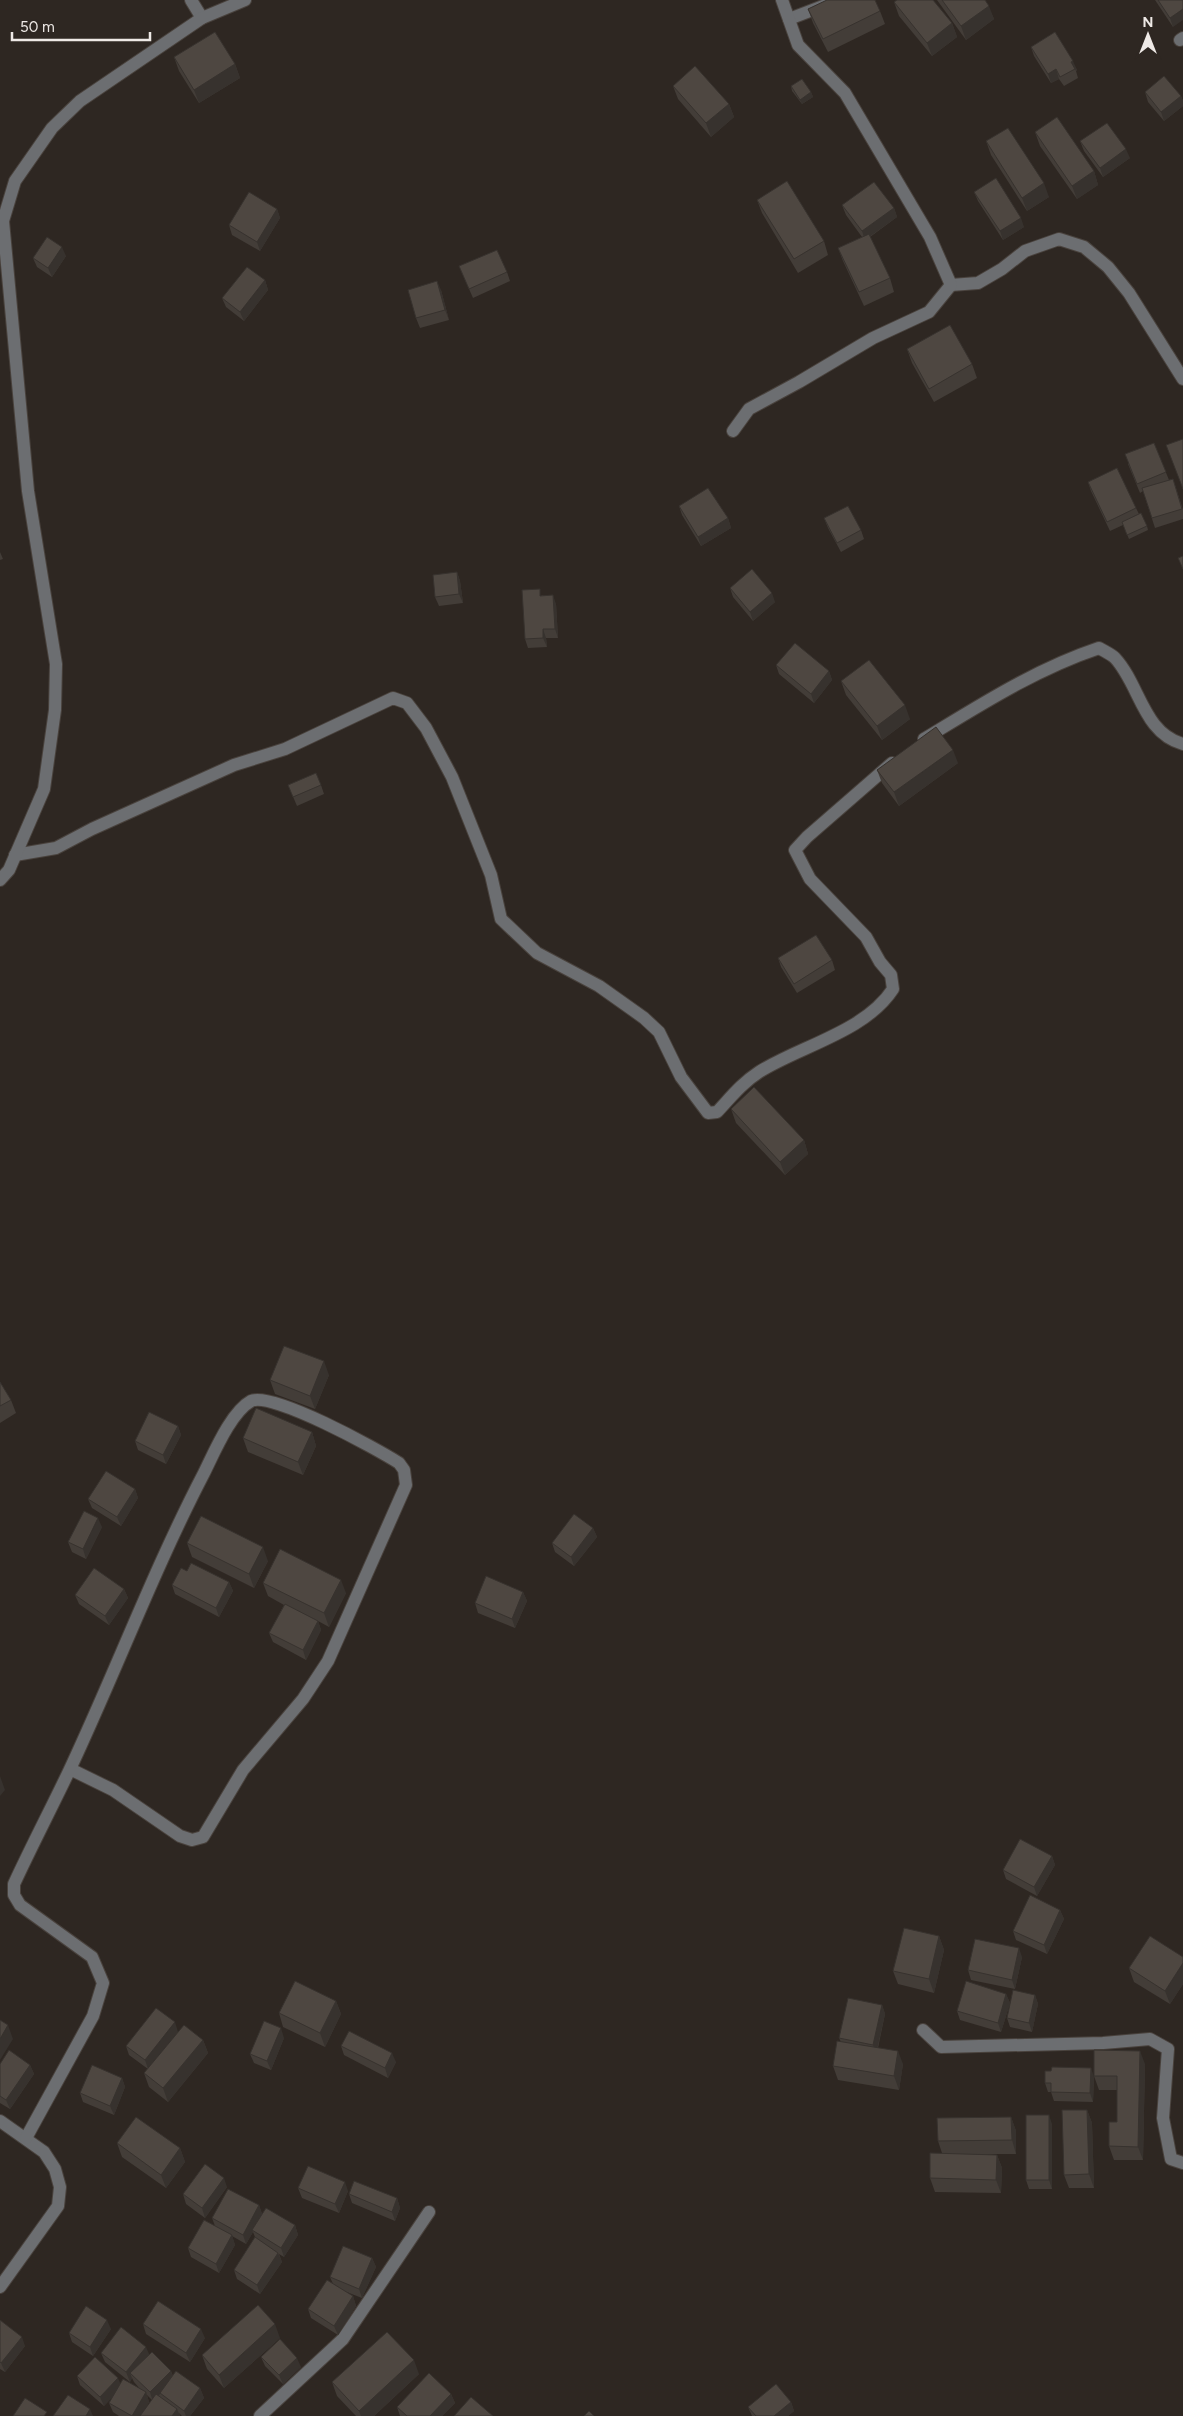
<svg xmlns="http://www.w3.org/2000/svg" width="1183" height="2416" viewBox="0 0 1183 2416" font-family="Figtree,sans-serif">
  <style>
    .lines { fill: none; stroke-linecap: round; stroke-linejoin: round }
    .minor-casing { stroke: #49423d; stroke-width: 14 }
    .minor { stroke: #6c6e71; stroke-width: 12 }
    .wall { fill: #433d38; fill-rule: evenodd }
    .shaded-wall { fill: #37322e }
    .building { fill: #4e4741; stroke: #37322e }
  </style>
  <rect width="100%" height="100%" fill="#2e2722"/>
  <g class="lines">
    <defs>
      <g id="minor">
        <polyline points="191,0 202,18"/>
        <polyline points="789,19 839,0"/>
        <polyline points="1180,40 1183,38"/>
        <polyline points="951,285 978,283 1002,269 1025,251 1059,239 1084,247 1108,267 1129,293 1183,379"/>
        <polyline points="733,431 749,409 799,382 873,338 929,312 951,285 930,237 845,93 798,45 782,0"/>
        <path d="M924 739C980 705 1036 669 1099 648 1104 651 1111 654 1115 658 1140 685 1143 733 1183 744"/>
        <path d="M15 855 56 848 92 829 234 765 285 749 393 698 407 703 426 728 452 777 491 875 501 919 537 953 599 986 644 1018 659 1032 681 1077 708 1113 717 1112C731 1097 742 1083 759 1072 800 1046 865 1032 893 989L891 975 880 962 866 937 810 879 795 850 807 837 892 763"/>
        <polyline points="0,880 9,870 44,789 55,710 56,664 28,491 3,221 15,181 52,128 80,101 202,18 245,0"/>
        <polyline points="923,2030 941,2047 1103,2043 1150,2039 1168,2049 1163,2118 1171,2159 1183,2163"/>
        <polyline points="0,2121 44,2152 55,2169 60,2187 58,2206 0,2287"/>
        <path d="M26 2138 93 2016 103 1983 92 1957 20 1905 14 1895V1884C32 1845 52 1807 70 1769 116 1671 154 1569 204 1473 214 1453 231 1412 251 1401 272 1391 377 1449 399 1463L404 1470 406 1485 328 1661 303 1699 243 1770 203 1837 192 1840 180 1836 113 1790 70 1769"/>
        <polyline points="260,2416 343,2339 429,2212"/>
      </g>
    </defs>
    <use href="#minor" class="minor-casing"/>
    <use href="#minor" class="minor"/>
  </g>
  <g class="wall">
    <polygon points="937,0 985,0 994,19 966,40"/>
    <polygon points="1155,0 1183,0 1173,27"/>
    <polygon points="894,2 952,23 957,37 932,56 899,16"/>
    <polygon points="808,9 880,11 885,24 828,52 813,23"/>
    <polygon points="1055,32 1077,70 1076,71 1078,78 1064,86 1059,79 1051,83 1034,56 1031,47"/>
    <polygon points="174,57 235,64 240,78 199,103 179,71"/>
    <polygon points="673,86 729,104 734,117 711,137 678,99"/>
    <polygon points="791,86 811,92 813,97 802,104 792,91"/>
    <polygon points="1145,92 1181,96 1183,101 1183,106 1164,121 1148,102"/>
    <polygon points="1035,132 1094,171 1098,185 1077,199 1040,146"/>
    <polygon points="986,141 1049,197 1027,211 991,155"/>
    <polygon points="1080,141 1130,158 1103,177 1084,151"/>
    <polygon points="974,192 1024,227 1003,240 978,201"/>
    <polygon points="757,200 824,241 828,255 798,273 762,213"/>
    <polygon points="842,205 894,208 897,217 870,237 890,278 894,292 864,306 843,261 838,248 862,237 846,215"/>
    <polygon points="277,209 280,218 260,251 232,235 229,225"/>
    <polygon points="66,256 52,277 37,267 33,258"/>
    <polygon points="459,266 507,272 510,281 473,298"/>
    <polygon points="265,280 268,290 244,321 226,307 222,298"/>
    <polygon points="441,290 449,320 420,328 416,318"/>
    <polygon points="907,349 972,364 977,378 934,402 912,363"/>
    <polygon points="1154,443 1169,480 1173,479 1183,510 1183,519 1155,528 1143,491 1140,493 1128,464"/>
    <polygon points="1088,482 1136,508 1139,514 1147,526 1148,530 1129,539 1123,525 1110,531 1091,491"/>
    <polygon points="679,506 728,518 731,528 701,546 682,515"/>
    <polygon points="824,518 861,530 864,539 841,552 828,528"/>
    <polygon points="0,552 3,559 0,560"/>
    <polygon points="457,572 460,581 463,603 439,606 435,597"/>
    <polygon points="730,588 775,602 753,621 733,597"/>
    <polygon points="542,595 556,604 558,638 546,638 547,647 528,648 525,639"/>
    <polygon points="776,665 829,671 832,680 814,703 779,674"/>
    <polygon points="841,681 910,719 882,740 846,695"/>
    <polygon points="958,763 899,806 882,783 877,770"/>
    <polygon points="288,785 321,785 324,794 297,806"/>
    <polygon points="778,958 832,960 835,970 797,993 781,967"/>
    <polygon points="731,1109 804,1140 808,1154 785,1175 736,1123"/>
    <polygon points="329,1375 315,1409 275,1394 270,1380"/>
    <polygon points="0,1382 11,1400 16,1413 0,1423"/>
    <polygon points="178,1426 181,1435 166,1464 138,1450 135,1441"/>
    <polygon points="312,1432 316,1446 303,1475 248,1452 243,1438"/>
    <polygon points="135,1489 138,1498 121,1526 92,1508 88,1499"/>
    <polygon points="102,1527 86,1559 72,1552 68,1542"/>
    <polygon points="593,1528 597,1537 574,1566 555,1552 552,1543"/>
    <polygon points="187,1543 268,1561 254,1588 192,1557"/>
    <polygon points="187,1571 229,1582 233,1591 219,1617 175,1594 172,1585"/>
    <polygon points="263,1583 346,1593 329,1627 318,1621 321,1630 306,1660 273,1642 269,1633 284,1605 268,1596"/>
    <polygon points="124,1589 128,1598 109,1625 79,1604 75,1595"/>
    <polygon points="523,1592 527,1601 515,1628 478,1613 475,1603"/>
    <polygon points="1052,1856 1055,1865 1037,1896 1006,1879 1003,1870"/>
    <polygon points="1060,1910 1064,1919 1047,1954 1016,1940 1013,1931"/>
    <polygon points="939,1936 944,1950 934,1993 898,1984 893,1971"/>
    <polygon points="1022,1957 1015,1989 971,1980 968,1970"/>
    <polygon points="1183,1957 1183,1984 1170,2004 1134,1982 1129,1968"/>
    <polygon points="1006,1994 1010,2003 1001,2032 960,2020 957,2011"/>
    <polygon points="1035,1995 1038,2004 1032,2032 1010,2027 1007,2018"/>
    <polygon points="336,2001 341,2014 325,2047 283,2027 279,2013"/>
    <polygon points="882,2005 885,2014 878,2048 903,2064 899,2090 838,2080 833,2066 841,2042 839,2038"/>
    <polygon points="178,2032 203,2040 208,2053 168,2102 149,2087 144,2073 148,2069 129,2055 126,2046"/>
    <polygon points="284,2038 271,2070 254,2063 250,2054"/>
    <polygon points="341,2046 396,2062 388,2078 344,2055"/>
    <polygon points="0,2064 30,2065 34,2074 10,2109 0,2103"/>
    <polygon points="1145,2064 1143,2160 1114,2160 1109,2146 1117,2122 1117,2090 1099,2090 1094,2076"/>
    <polygon points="1094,2077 1093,2102 1054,2101 1051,2092 1048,2092 1045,2083"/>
    <polygon points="122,2078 125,2087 114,2115 83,2102 80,2093"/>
    <polygon points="1087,2110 1092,2123 1094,2188 1069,2188 1064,2175"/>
    <polygon points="1011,2117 1016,2131 1016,2154 977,2154 997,2155 1002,2168 1001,2193 935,2192 930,2178 942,2153 938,2141"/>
    <polygon points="1052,2124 1052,2189 1029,2189 1026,2180"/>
    <polygon points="117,2143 180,2148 185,2162 166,2188 122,2157"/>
    <polygon points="227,2187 205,2218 186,2204 183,2194"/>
    <polygon points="298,2188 348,2191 339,2213 302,2198"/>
    <polygon points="349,2194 397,2198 400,2208 395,2221 352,2203"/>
    <polygon points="259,2205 262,2214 295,2225 298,2235 284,2257 279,2254 282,2262 260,2294 237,2279 234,2270 255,2237 253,2232 246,2244 232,2236 235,2245 219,2273 191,2257 188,2248 215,2226 212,2218"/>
    <polygon points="372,2258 376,2267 362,2298 344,2291 353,2296 356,2306 338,2335 311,2318 308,2309 333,2284 330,2277"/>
    <polygon points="0,2320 25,2346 5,2372 0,2369"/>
    <polygon points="143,2324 205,2338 190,2362 146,2334"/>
    <polygon points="111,2329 93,2356 72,2342 69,2333"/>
    <polygon points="280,2338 224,2388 207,2369 202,2355"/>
    <path d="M101 2353 149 2355 171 2371 173 2376 200 2388 204 2398 190 2416H182L179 2413 180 2416H119L113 2412 109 2403 114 2395 104 2406 80 2385 77 2376 120 2384 141 2390 134 2382 132 2378 130 2382 105 2362ZM147 2395 152 2400 144 2411 149 2402Z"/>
    <polygon points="261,2357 301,2367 283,2384 265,2366"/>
    <polygon points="419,2374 374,2416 356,2416 337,2396 332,2382"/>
    <polygon points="451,2394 455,2403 442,2416 400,2416 397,2407"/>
    <polygon points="791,2402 794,2411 788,2416 752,2416 748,2407"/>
  </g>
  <g class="shaded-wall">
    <polygon points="989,6 994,19 966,40 961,26"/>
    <polygon points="1183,9 1183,20 1173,27 1170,18"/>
    <polygon points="952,23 957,37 932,56 927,43"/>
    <polygon points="1073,61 1077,70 1076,71 1071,62"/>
    <polygon points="235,64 240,78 199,103 194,90"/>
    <polygon points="1056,69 1059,79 1051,83 1048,74"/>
    <polygon points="811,92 813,97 802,104 800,100"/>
    <polygon points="1181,96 1183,101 1183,106 1164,121 1161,112"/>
    <polygon points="729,104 734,117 711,137 706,123"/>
    <polygon points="1126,149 1130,158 1103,177 1100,168"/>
    <polygon points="1094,171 1098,185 1077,199 1072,186"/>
    <polygon points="1044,183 1049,197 1027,211 1022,198"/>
    <polygon points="894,208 897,217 865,240 862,231"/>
    <polygon points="277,209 280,218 260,251 257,242"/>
    <polygon points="1021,218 1024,227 1003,240 1000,231"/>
    <polygon points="62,247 66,256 52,277 48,268"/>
    <polygon points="265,280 268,290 244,321 240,312"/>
    <polygon points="437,281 441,290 449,320 445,310"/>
    <polygon points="728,518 731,528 701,546 698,537"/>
    <polygon points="457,572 460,581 463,603 459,594"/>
    <polygon points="772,593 775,602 753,621 750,612"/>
    <polygon points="553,595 556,604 558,638 555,629"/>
    <polygon points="543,629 546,638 547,647 543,638"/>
    <polygon points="829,671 832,680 814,703 811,694"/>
    <polygon points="905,705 910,719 882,740 877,726"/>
    <polygon points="953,750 958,763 899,806 894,792"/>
    <polygon points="804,1140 808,1154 785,1175 780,1162"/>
    <polygon points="324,1361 329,1375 315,1409 310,1396"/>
    <polygon points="178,1426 181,1435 166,1464 163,1455"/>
    <polygon points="312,1432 316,1446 303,1475 298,1462"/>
    <polygon points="135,1489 138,1498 121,1526 117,1517"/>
    <polygon points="98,1518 102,1527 86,1559 83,1549"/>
    <polygon points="593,1528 597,1537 574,1566 571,1557"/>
    <polygon points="263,1547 268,1561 254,1588 249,1574"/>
    <polygon points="341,1580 346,1593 329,1627 324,1613"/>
    <polygon points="229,1582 233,1591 219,1617 216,1608"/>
    <polygon points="124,1589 128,1598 109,1625 105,1616"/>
    <polygon points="523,1592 527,1601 515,1628 512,1619"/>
    <polygon points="318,1621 321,1630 306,1660 303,1650"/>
    <polygon points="0,1776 5,1790 0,1796"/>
    <polygon points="1052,1856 1055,1865 1037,1896 1034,1887"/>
    <polygon points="1060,1910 1064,1919 1047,1954 1044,1945"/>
    <polygon points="939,1936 944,1950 934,1993 929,1979"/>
    <polygon points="1019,1948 1022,1957 1015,1989 1012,1980"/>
    <polygon points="1183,1963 1183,1984 1170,2004 1165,1991"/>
    <polygon points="1006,1994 1010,2003 1001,2032 998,2023"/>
    <polygon points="1035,1995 1038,2004 1032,2032 1029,2023"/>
    <polygon points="336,2001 341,2014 325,2047 320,2033"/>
    <polygon points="882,2005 885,2014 876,2054 873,2045"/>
    <polygon points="175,2022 178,2032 148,2069 145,2060"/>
    <polygon points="8,2025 13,2039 0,2060 0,2039"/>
    <polygon points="281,2028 284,2038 271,2070 267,2061"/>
    <polygon points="203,2040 208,2053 168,2102 163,2088"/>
    <polygon points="898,2051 903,2064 899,2090 894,2076"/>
    <polygon points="1140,2051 1145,2064 1143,2160 1138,2147"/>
    <polygon points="392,2053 396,2062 388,2078 385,2068"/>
    <polygon points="30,2065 34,2074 10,2109 6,2100"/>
    <polygon points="1091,2068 1094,2077 1093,2102 1090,2093"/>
    <polygon points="122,2078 125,2087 114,2115 110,2106"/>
    <polygon points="1087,2110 1092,2123 1094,2188 1089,2174"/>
    <polygon points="1049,2115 1052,2124 1052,2189 1049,2180"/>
    <polygon points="1011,2117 1016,2131 1016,2154 1012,2140"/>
    <polygon points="180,2148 185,2162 166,2188 161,2175"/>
    <polygon points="997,2155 1002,2168 1001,2193 996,2180"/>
    <polygon points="224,2178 227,2187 205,2218 202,2208"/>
    <polygon points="345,2182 348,2191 339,2213 335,2204"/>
    <polygon points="397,2198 400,2208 395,2221 392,2212"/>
    <polygon points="259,2205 262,2214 252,2230 253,2232 246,2244 243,2235"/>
    <polygon points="295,2225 298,2235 284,2257 281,2248"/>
    <polygon points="232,2235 235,2245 219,2273 216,2264"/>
    <polygon points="278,2253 282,2262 260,2294 257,2285"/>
    <polygon points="372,2258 376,2267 362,2298 359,2289"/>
    <polygon points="353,2296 356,2306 338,2335 334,2326"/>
    <polygon points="107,2320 111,2329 93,2356 90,2347"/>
    <polygon points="275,2324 280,2338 224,2388 219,2375"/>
    <polygon points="201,2329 205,2338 190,2362 186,2353"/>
    <polygon points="22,2337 25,2346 5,2372 1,2363"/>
    <polygon points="146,2347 150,2356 130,2373 132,2378 130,2382 126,2372"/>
    <polygon points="297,2358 301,2367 283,2384 279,2375"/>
    <polygon points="414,2360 419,2374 374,2416 361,2416 359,2411"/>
    <polygon points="171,2371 174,2381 160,2393 160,2394 153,2402 150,2392"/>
    <polygon points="118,2378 122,2387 104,2406 100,2397"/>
    <polygon points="200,2388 204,2398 190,2416 186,2416 184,2411"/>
    <polygon points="146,2392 149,2402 141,2416 132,2416"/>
    <polygon points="451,2394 455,2403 442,2416 430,2416"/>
    <polygon points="791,2402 794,2411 788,2416 774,2416"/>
    <polygon points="90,2409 93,2416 86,2416"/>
    <polygon points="177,2409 180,2416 172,2416"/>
  </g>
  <g class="building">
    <polygon points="827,0 875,0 880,11 823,39 808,9"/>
    <polygon points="897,0 933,0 952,23 927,43 894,2"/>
    <polygon points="942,0 985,0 989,6 961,26"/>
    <polygon points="1158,0 1183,0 1183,9 1170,18"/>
    <polygon points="215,32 235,64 194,90 174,57"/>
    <polygon points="1055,32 1073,61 1071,62 1075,69 1060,77 1056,69 1048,74 1031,47"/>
    <polygon points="695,66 729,104 706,123 673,86"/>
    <polygon points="1164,76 1181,96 1161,112 1145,92"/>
    <polygon points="802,79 811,92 800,100 791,86"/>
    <polygon points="1057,117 1094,171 1072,186 1035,132"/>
    <polygon points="1107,123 1126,149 1100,168 1080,141"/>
    <polygon points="1008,128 1044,183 1022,198 986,141"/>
    <polygon points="996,178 1021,218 1000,231 974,192"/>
    <polygon points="787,181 824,241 794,259 757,200"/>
    <polygon points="874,182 894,208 862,231 842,205"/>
    <polygon points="249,192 277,209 257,242 229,225"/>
    <polygon points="869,234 890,278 859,292 838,248"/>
    <polygon points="47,237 62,247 48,268 33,258"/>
    <polygon points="497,250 507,272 469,289 459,266"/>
    <polygon points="247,267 265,280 240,312 222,298"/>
    <polygon points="437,281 445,310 416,318 408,290"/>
    <polygon points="950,325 972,364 929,389 907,349"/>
    <polygon points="1183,439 1183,489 1166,445"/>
    <polygon points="1154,443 1166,472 1137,484 1125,454"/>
    <polygon points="1117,468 1136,508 1107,522 1088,482"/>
    <polygon points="1173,479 1182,509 1152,518 1142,488"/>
    <polygon points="708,488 728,518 698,537 679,506"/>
    <polygon points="848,506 861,530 837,543 824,518"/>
    <polygon points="1141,513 1147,526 1127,535 1122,522"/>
    <polygon points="1183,556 1183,569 1178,558"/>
    <polygon points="752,569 772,593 750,612 730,588"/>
    <polygon points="457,572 459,594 435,597 433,575"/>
    <polygon points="540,589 540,596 553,595 555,629 543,629 543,638 525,639 522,590"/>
    <polygon points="795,643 829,671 811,694 776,665"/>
    <polygon points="869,660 905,705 877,726 841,681"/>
    <polygon points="936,727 953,750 894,792 877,770"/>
    <polygon points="316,773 321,785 293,797 288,785"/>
    <polygon points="816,935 832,960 794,984 778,958"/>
    <polygon points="754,1087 804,1140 780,1162 731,1109"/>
    <polygon points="284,1346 324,1361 310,1396 270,1380"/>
    <polygon points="0,1382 11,1400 0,1406"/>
    <polygon points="256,1408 312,1432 298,1462 243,1438"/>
    <polygon points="149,1412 178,1426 163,1455 135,1441"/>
    <polygon points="106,1471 135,1489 117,1517 88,1499"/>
    <polygon points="84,1511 98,1518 83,1549 68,1542"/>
    <polygon points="574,1514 593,1528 571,1557 552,1543"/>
    <polygon points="201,1516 263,1547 249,1574 187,1543"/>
    <polygon points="280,1549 341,1580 324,1613 263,1583"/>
    <polygon points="191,1563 229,1582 216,1608 172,1585 181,1568 187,1571"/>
    <polygon points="94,1568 124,1589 105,1616 75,1595"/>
    <polygon points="486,1576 523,1592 512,1619 475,1603"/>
    <polygon points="285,1604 318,1621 303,1650 269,1633"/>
    <polygon points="1020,1839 1052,1856 1034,1887 1003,1870"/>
    <polygon points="1030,1895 1060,1910 1044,1945 1013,1931"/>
    <polygon points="904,1928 939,1936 929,1979 893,1971"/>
    <polygon points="1150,1936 1183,1957 1183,1963 1165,1991 1129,1968"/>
    <polygon points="975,1939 1019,1948 1012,1980 968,1970"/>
    <polygon points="295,1981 336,2001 320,2033 279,2013"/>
    <polygon points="966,1981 1006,1994 998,2023 957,2011"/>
    <polygon points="1013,1990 1035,1995 1029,2023 1007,2018"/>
    <polygon points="848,1998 882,2005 873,2045 839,2038"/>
    <polygon points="156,2008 175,2022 145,2060 126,2046"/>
    <polygon points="0,2020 8,2025 0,2039"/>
    <polygon points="264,2021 281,2028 267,2061 250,2054"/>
    <polygon points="184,2025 203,2040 163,2088 144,2073"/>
    <polygon points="349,2031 392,2053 385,2068 341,2046"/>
    <polygon points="837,2041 898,2051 894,2076 833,2066"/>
    <polygon points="9,2050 30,2065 6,2100 0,2096 0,2064"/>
    <polygon points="1094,2050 1140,2051 1138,2147 1109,2146 1109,2122 1117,2122 1117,2076 1094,2076"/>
    <polygon points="92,2065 122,2078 110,2106 80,2093"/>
    <polygon points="1052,2067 1091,2068 1090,2093 1051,2092 1051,2083 1045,2083 1045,2071 1051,2071"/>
    <polygon points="1062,2110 1087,2110 1089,2174 1064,2175"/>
    <rect x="1026" y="2115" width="23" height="65"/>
    <polygon points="136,2117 180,2148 161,2175 117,2143"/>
    <polygon points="1011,2117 1012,2140 938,2141 937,2118"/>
    <polygon points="930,2153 997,2155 996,2180 930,2178"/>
    <polygon points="205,2164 224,2178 202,2208 183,2194"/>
    <polygon points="308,2166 345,2182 335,2204 298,2188"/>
    <polygon points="354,2181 397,2198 392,2212 349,2194"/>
    <polygon points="228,2189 259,2205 243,2235 212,2218"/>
    <polygon points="266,2208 295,2225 281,2248 252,2230"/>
    <polygon points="204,2220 232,2235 216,2264 188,2248"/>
    <polygon points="255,2237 278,2253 257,2285 234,2270"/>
    <polygon points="343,2246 372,2258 359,2289 330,2277"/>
    <polygon points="327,2280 353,2296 334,2326 308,2309"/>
    <polygon points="158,2301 201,2329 186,2353 143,2324"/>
    <polygon points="258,2305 275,2324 219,2375 202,2355"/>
    <polygon points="86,2306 107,2320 90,2347 69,2333"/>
    <polygon points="0,2320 22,2337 1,2363 0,2362"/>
    <polygon points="121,2327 146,2347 126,2372 101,2353"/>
    <polygon points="387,2332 414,2360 359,2411 332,2382"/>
    <polygon points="280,2339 297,2358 279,2375 261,2357"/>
    <polygon points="152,2352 171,2371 150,2392 130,2373"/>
    <polygon points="95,2357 118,2378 100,2397 77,2376"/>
    <polygon points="176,2371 200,2388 184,2411 160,2393"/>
    <polygon points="429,2373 451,2394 430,2416 407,2416 397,2407"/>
    <polygon points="123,2379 146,2392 132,2416 109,2403"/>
    <polygon points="776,2384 791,2402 774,2416 756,2416 748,2407"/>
    <polygon points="156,2394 177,2409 172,2416 140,2416"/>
    <polygon points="68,2395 90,2409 86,2416 53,2416"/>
    <polygon points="471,2397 493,2416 454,2416"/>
    <polygon points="25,2398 47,2412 44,2416 13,2416"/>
    <polygon points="589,2411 594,2416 584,2416"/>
  </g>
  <g transform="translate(1148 35)" stroke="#2e2722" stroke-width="4" paint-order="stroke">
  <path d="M0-4L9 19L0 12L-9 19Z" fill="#eee9e6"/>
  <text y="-8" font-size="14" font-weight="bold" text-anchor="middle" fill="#eee9e6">N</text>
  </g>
  <path d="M12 32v8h138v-8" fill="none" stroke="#eee9e6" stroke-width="2.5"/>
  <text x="20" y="32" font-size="15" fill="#eee9e6" stroke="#2e2722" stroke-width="4" paint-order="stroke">50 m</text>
</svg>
